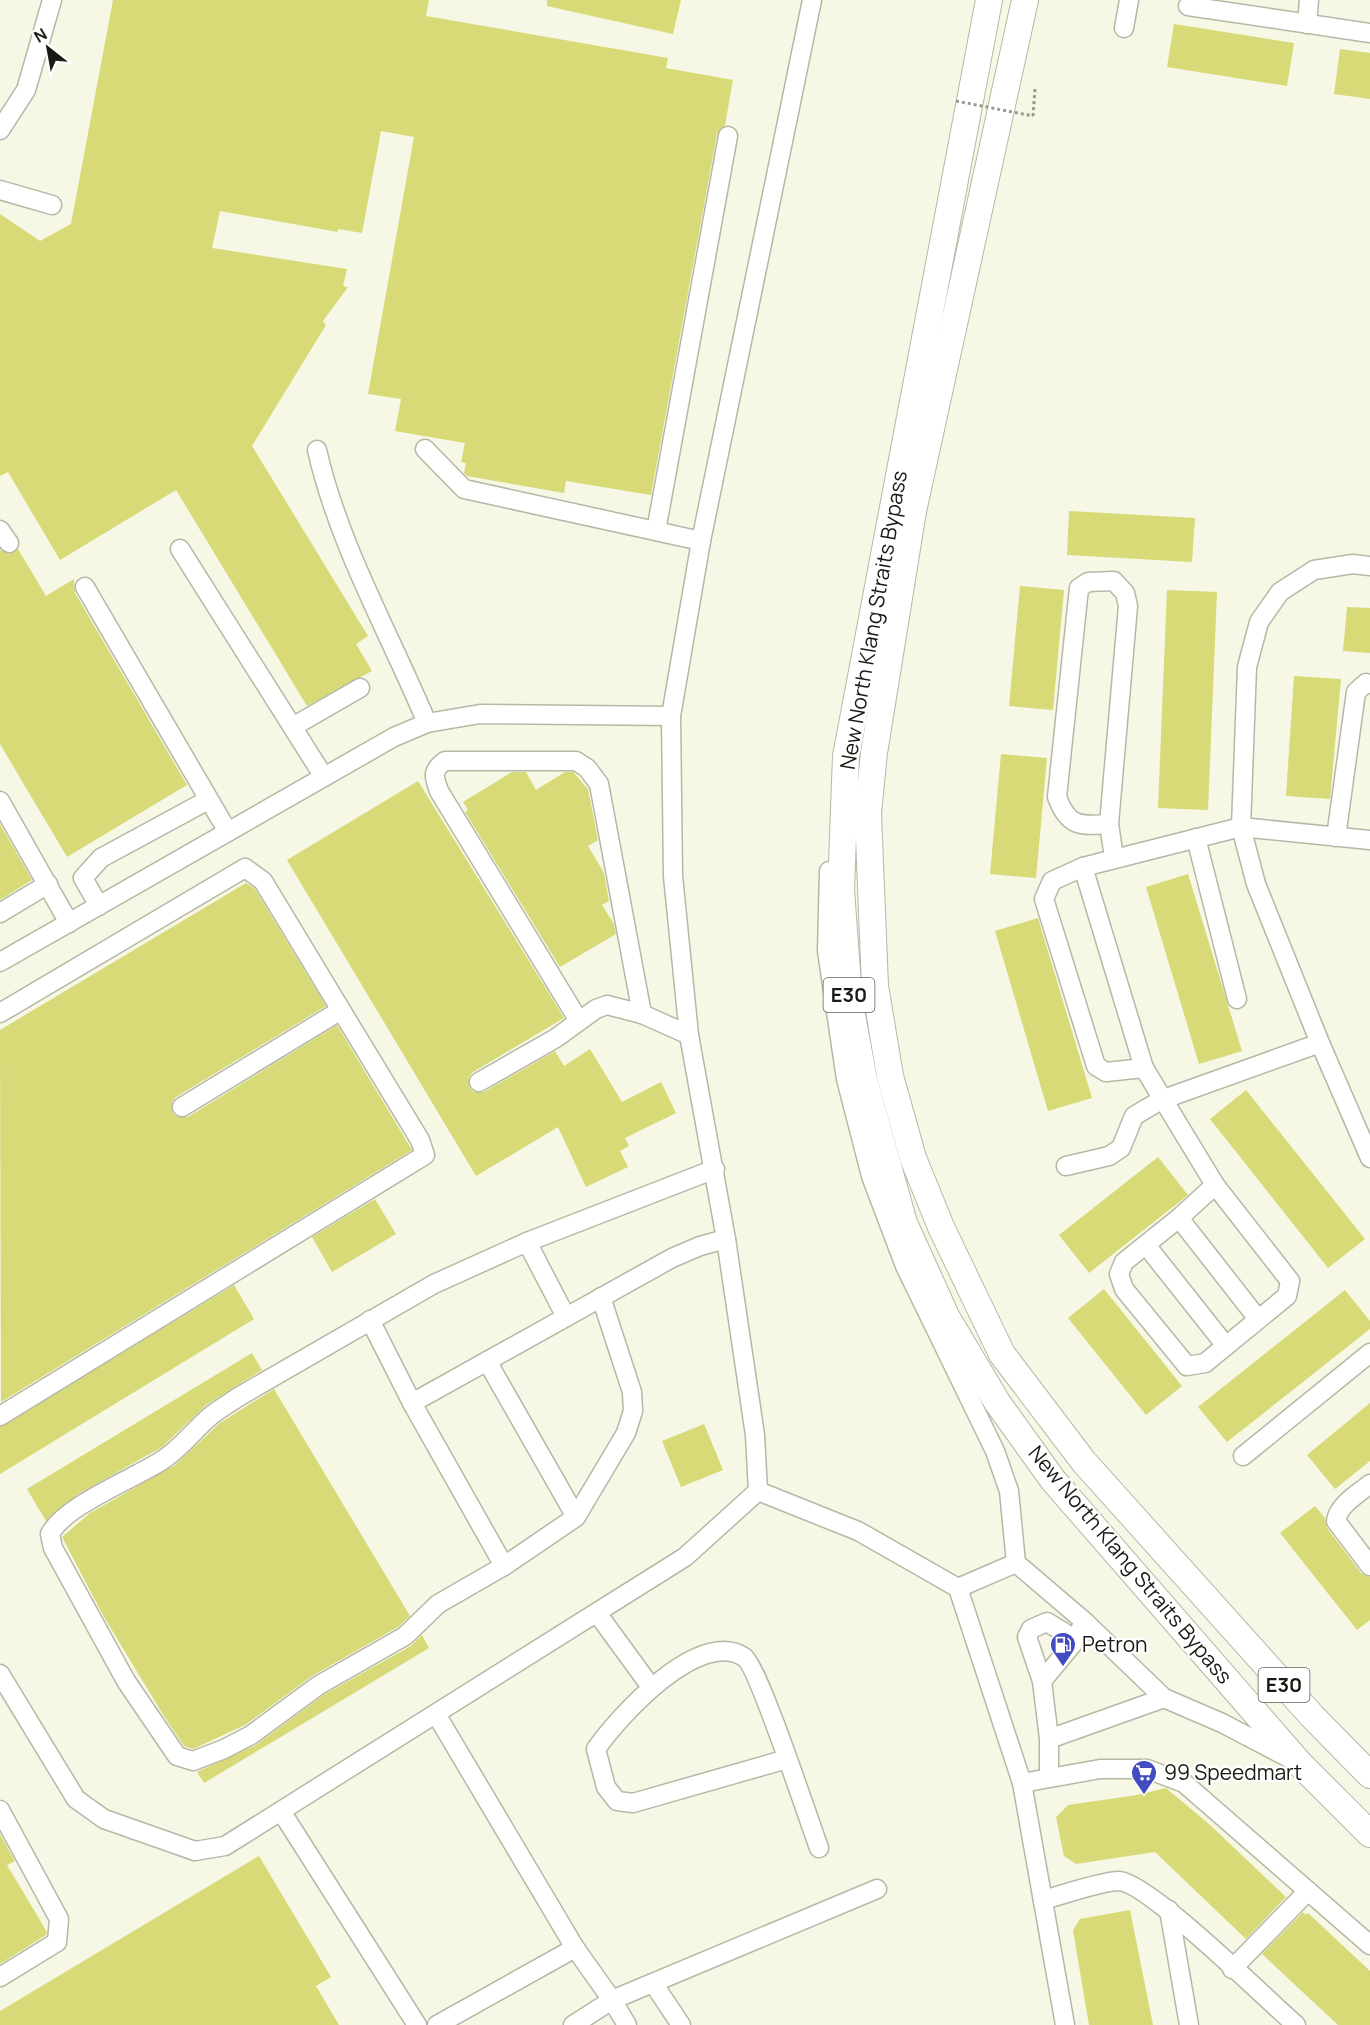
<svg xmlns="http://www.w3.org/2000/svg" width="1370" height="2025" viewBox="0 0 1370 2025" font-family="Manrope,sans-serif">
  <style>
    .building { fill: #d7da76 }
    .lines { fill: none; stroke-linecap: round; stroke-linejoin: round }
    .minor-casing { stroke: #b6b8a6; stroke-width: 21 }
    .highway-casing { stroke: #b6b8a6; stroke-width: 28 }
    .path { stroke: #999a8d; stroke-width: 3; stroke-dasharray: 3 3; stroke-linecap: butt }
    .minor { stroke: #fff; stroke-width: 18 }
    .highway { stroke: #fff; stroke-width: 26 }
    .path-bridge { stroke: #999a8d; stroke-width: 3; stroke-dasharray: 3 3; stroke-linecap: butt }
    .labels { text-anchor: middle; stroke-width: 4.5; stroke-linejoin: round; paint-order: stroke }
    .shield { fill: #fff; stroke: #5e5f5a; stroke-width: 1.5 }
    .shield-label { font-size: 20px; font-weight: bold; fill: #191a13 }
    .street-label { font-size: 21px; fill: #191a13; stroke: #fff }
    .poi-label { font-size: 21px; fill: #191a13; stroke: #fff; text-anchor: start }
  </style>
  <rect width="100%" height="100%" fill="#f6f7e5"/>
  <g class="building">
    <polygon points="113,0 429,0 426,16 668,58 666,68 733,80 725,125 717,134 651,495 566,481 564,493 467,476 464,473 466,463 461,462 465,443 395,431 401,399 368,394 414,137 381,131 362,233 338,229 338,232 220,211 212,248 347,269 343,286 348,287 323,321 326,325 252,446 368,636 356,644 372,671 307,706 176,490 60,560 8,472 0,476 0,214 40,241 71,224"/>
    <polygon points="547,0 681,0 673,34 547,6"/>
    <polygon points="1174,24 1294,43 1287,86 1167,67"/>
    <polygon points="1340,49 1370,53 1370,99 1334,94"/>
    <polygon points="1069,511 1195,518 1192,562 1067,555"/>
    <polygon points="18,549 46,596 74,579 75,593 187,785 67,857 0,744 0,550 9,554"/>
    <polygon points="1020,586 1064,590 1053,710 1009,706"/>
    <polygon points="1167,590 1217,592 1208,810 1158,808"/>
    <polygon points="1347,607 1370,608 1370,653 1343,651"/>
    <polygon points="1294,676 1341,679 1330,799 1286,796"/>
    <polygon points="1001,754 1047,758 1036,878 990,874"/>
    <polygon points="512,772 526,772 536,790 565,772 573,772 588,789 598,840 588,846 604,873 609,901 602,905 614,924 616,934 560,967 465,812 468,810 463,802"/>
    <polygon points="418,781 564,1018 473,1072 469,1077 469,1087 474,1092 484,1092 555,1051 564,1066 590,1049 622,1102 661,1082 676,1113 625,1138 629,1146 620,1151 628,1167 586,1187 558,1127 476,1176 287,860"/>
    <polygon points="0,824 32,880 0,900"/>
    <polygon points="1188,874 1242,1051 1199,1064 1146,887"/>
    <polygon points="246,883 255,889 326,1006 176,1097 172,1102 172,1112 177,1117 188,1117 337,1025 412,1150 1,1402 0,1030"/>
    <polygon points="1038,918 1092,1098 1048,1111 995,931"/>
    <polygon points="1246,1090 1365,1239 1328,1268 1210,1119"/>
    <polygon points="1158,1157 1188,1195 1089,1273 1059,1235"/>
    <polygon points="375,1199 396,1234 332,1272 312,1237"/>
    <polygon points="234,1285 254,1319 0,1474 0,1427"/>
    <polygon points="1104,1289 1182,1386 1146,1415 1068,1318"/>
    <polygon points="1345,1290 1370,1321 1370,1329 1227,1442 1198,1407"/>
    <polygon points="252,1353 262,1370 206,1405 162,1447 78,1494 46,1521 27,1489"/>
    <polygon points="274,1389 410,1616 398,1627 312,1676 245,1725 193,1749 184,1746 162,1713 104,1617 62,1537 90,1513 175,1465 220,1423"/>
    <polygon points="1370,1403 1370,1461 1335,1489 1307,1455"/>
    <polygon points="704,1424 723,1470 681,1487 662,1441"/>
    <polygon points="1315,1506 1325,1518 1327,1528 1361,1573 1370,1577 1370,1620 1357,1630 1280,1533"/>
    <polygon points="422,1635 429,1648 204,1783 197,1772 256,1745 325,1694 411,1646"/>
    <polygon points="1166,1788 1209,1824 1286,1897 1246,1939 1155,1852 1076,1864 1064,1856 1056,1817 1068,1805 1137,1795"/>
    <polygon points="0,1834 15,1861 7,1865 47,1932 46,1935 0,1964"/>
    <polygon points="259,1856 331,1977 316,1986 339,2025 0,2025 0,2011"/>
    <polygon points="1130,1910 1153,2025 1089,2025 1073,1930 1080,1919"/>
    <polygon points="1303,1912 1306,1915 1308,1913 1370,1971 1370,2025 1338,2025 1262,1954"/>
  </g>
  <g class="lines">
    <defs>
      <g id="minor">
        <polyline points="1188,6 1370,33"/>
        <polyline points="1307,24 1309,0"/>
        <polyline points="1124,28 1129,0"/>
        <polyline points="0,130 26,90 52,0"/>
        <polyline points="0,190 52,205"/>
        <polyline points="425,449 464,489 701,541"/>
        <path d="M317 450C339 546 389 632 427 723"/>
        <polyline points="0,530 9,543"/>
        <polyline points="656,531 728,136"/>
        <polyline points="180,549 324,777"/>
        <polyline points="1370,566 1353,564 1314,570 1280,592 1259,622 1247,667 1241,827 1256,884 1320,1043 1370,1158"/>
        <polyline points="85,587 228,832"/>
        <polyline points="294,726 360,688"/>
        <polyline points="0,801 69,923"/>
        <path d="M1109 824C1080 826 1068 827 1057 797L1079 588 1088 582 1114 581 1125 593 1128 606 1109 824 1114 858"/>
        <polyline points="1336,837 1356,692 1366,683 1370,684"/>
        <polyline points="1196,838 1237,999"/>
        <polyline points="1083,867 1052,881 1044,899 1096,1066 1106,1072 1144,1068"/>
        <polyline points="829,871 827,951 846,1079 871,1176 905,1266 995,1451 1009,1491 1016,1563 1084,1621 1164,1698 1222,1723 1291,1759"/>
        <polyline points="99,906 83,878 101,858 208,800"/>
        <polyline points="0,913 48,884"/>
        <polyline points="0,962 394,737 427,723 480,714 671,716"/>
        <polyline points="0,1013 245,868 263,881 341,1010 182,1107"/>
        <path d="M579 1021 439 791C434 777 431 771 445 761H576L587 768 599 784 642 1014"/>
        <polyline points="479,1082 556,1038 596,1009 607,1005 642,1014 689,1035"/>
        <polyline points="1066,1166 1109,1156 1121,1148 1134,1116 1161,1100 1320,1043"/>
        <path d="M715 1169 527 1242 434 1284 240 1396C231 1402 221 1408 213 1414 194 1429 182 1448 161 1461 133 1479 64 1506 50 1534L53 1548 126 1681 177 1756 193 1761 224 1749 251 1735 319 1685 405 1636 438 1604 504 1566 412 1403 672 1258 700 1246 726 1239"/>
        <polyline points="1179,1218 1215,1185"/>
        <polyline points="527,1242 566,1317"/>
        <polyline points="1146,1245 1226,1346"/>
        <polyline points="1258,1319 1179,1218 1124,1262 1119,1274 1124,1289 1187,1366 1205,1363 1287,1296 1290,1281 1215,1185 1144,1068 1083,867 1241,827 1370,840"/>
        <polyline points="370,1320 412,1403"/>
        <polyline points="487,1361 576,1517"/>
        <polyline points="0,1416 425,1155 420,1140 341,1010"/>
        <polyline points="1243,1456 1370,1353"/>
        <path d="M1370 1484C1358 1494 1338 1505 1336 1521L1370 1566"/>
        <polyline points="758,1491 755,1435 726,1239 689,1035 673,876 671,716 701,541 812,0"/>
        <polyline points="504,1566 576,1517 626,1433 633,1411 632,1392 601,1297"/>
        <polyline points="958,1588 1022,1783 1065,2025"/>
        <polyline points="597,1613 651,1687"/>
        <polyline points="0,1674 76,1799 104,1819 195,1851 225,1846 685,1557 758,1491 858,1531 958,1588 1016,1563"/>
        <polyline points="1042,1681 1027,1637 1031,1629 1047,1622 1076,1640"/>
        <polyline points="436,1714 575,1948 437,2025"/>
        <polyline points="1049,1739 1164,1698"/>
        <path d="M787 1759 633 1803 617 1801 606 1787 596 1749C619 1716 699 1628 744 1657 758 1666 809 1821 819 1848"/>
        <polyline points="1049,1776 1049,1739 1042,1681 1076,1640 1084,1621"/>
        <polyline points="1022,1783 1100,1769 1147,1769 1184,1783 1370,1945"/>
        <polyline points="0,1810 59,1919 57,1942 0,1977"/>
        <polyline points="281,1811 417,2025"/>
        <path d="M1043 1900C1062 1895 1102 1881 1119 1881 1148 1882 1267 2000 1296 2025"/>
        <polyline points="1169,1910 1189,2025"/>
        <polyline points="575,1948 612,2000 877,1889"/>
        <polyline points="1232,1969 1308,1891"/>
        <polyline points="653,1983 681,2025"/>
        <polyline points="573,2025 612,2000 627,2025"/>
      </g>
      <g id="highway">
        <polyline points="989,0 846,756 841,890 849,999 864,1080 904,1223 947,1318 997,1402 1053,1480 1300,1764 1370,1834"/>
        <polyline points="1025,0 913,511 874,753 868,813 875,986 890,1076 913,1158 941,1227 1002,1354 1084,1462 1312,1716 1370,1775"/>
      </g>
    </defs>
    <use href="#minor" class="minor-casing"/>
    <use href="#highway" class="highway-casing"/>
    <polyline class="path" points="1033,116 1035,89"/>
    <use href="#minor" class="minor"/>
    <use href="#highway" class="highway"/>
    <polyline class="path-bridge" points="956,101 1033,116"/>
  </g>
  <defs>
    <symbol id="fuel-pin" viewBox="-11 -11 22 30"><path d="M0 17L-7.5 6A9.5 9.5 0 1 1 7.5 6Z" fill="#414cc0" stroke="#fff"/><path d="M-5.5-6h7V0h2V4h1.3V-2.5L3-4.5l.8-.8L6-3V5H2.5V1h-1V6h-7ZM-4.2-4.7v3.2H.2V-4.7Z" fill="#fff"/></symbol>
    <symbol id="supermarket-pin" viewBox="-11 -11 22 30"><path d="M0 17L-7.5 6A9.5 9.5 0 1 1 7.5 6Z" fill="#414cc0" stroke="#fff"/><path d="M-6-5.5h2.5l.6 2H6L4.5 2H-2.5L-4.4-4H-6ZM-1.5 3.2a1.3 1.3 0 1 0 .1 0ZM3 3.2a1.3 1.3 0 1 0 .1 0Z" fill="#fff"/></symbol>
  </defs>
  <g fill-rule="evenodd">
    <use href="#fuel-pin" x="1048" y="1630" width="30" height="40"/>
    <use href="#supermarket-pin" x="1129" y="1758" width="30" height="40"/>
  </g>
  <g class="labels">
    <g class="shield">
      <rect x="823.5" y="978" width="51" height="34" rx="4.5"/>
      <rect x="1258.5" y="1668" width="51" height="34" rx="4.5"/>
    </g>
    <g class="shield-label">
      <text x="849" y="1002">E30</text>
      <text x="1284" y="1692">E30</text>
    </g>
    <g class="street-label">
      <text transform="translate(874 620) rotate(-80)" y="7">New North Klang Straits Bypass</text>
      <text transform="translate(1130 1565) rotate(50)" y="7">New North Klang Straits Bypass</text>
    </g>
    <g class="poi-label">
      <text x="1082" y="1652">Petron</text>
      <text x="1164" y="1780">99 Speedmart</text>
    </g>
  </g>
  <g transform="translate(48 48) rotate(329)" stroke="#ffffff" stroke-width="4.5" paint-order="stroke">
  <path d="M0-4.5L10 22L0 15L-10 22Z" fill="#191a13"/>
  <text y="-9" font-size="16" font-weight="bold" text-anchor="middle" fill="#191a13">N</text>
  </g>
</svg>
